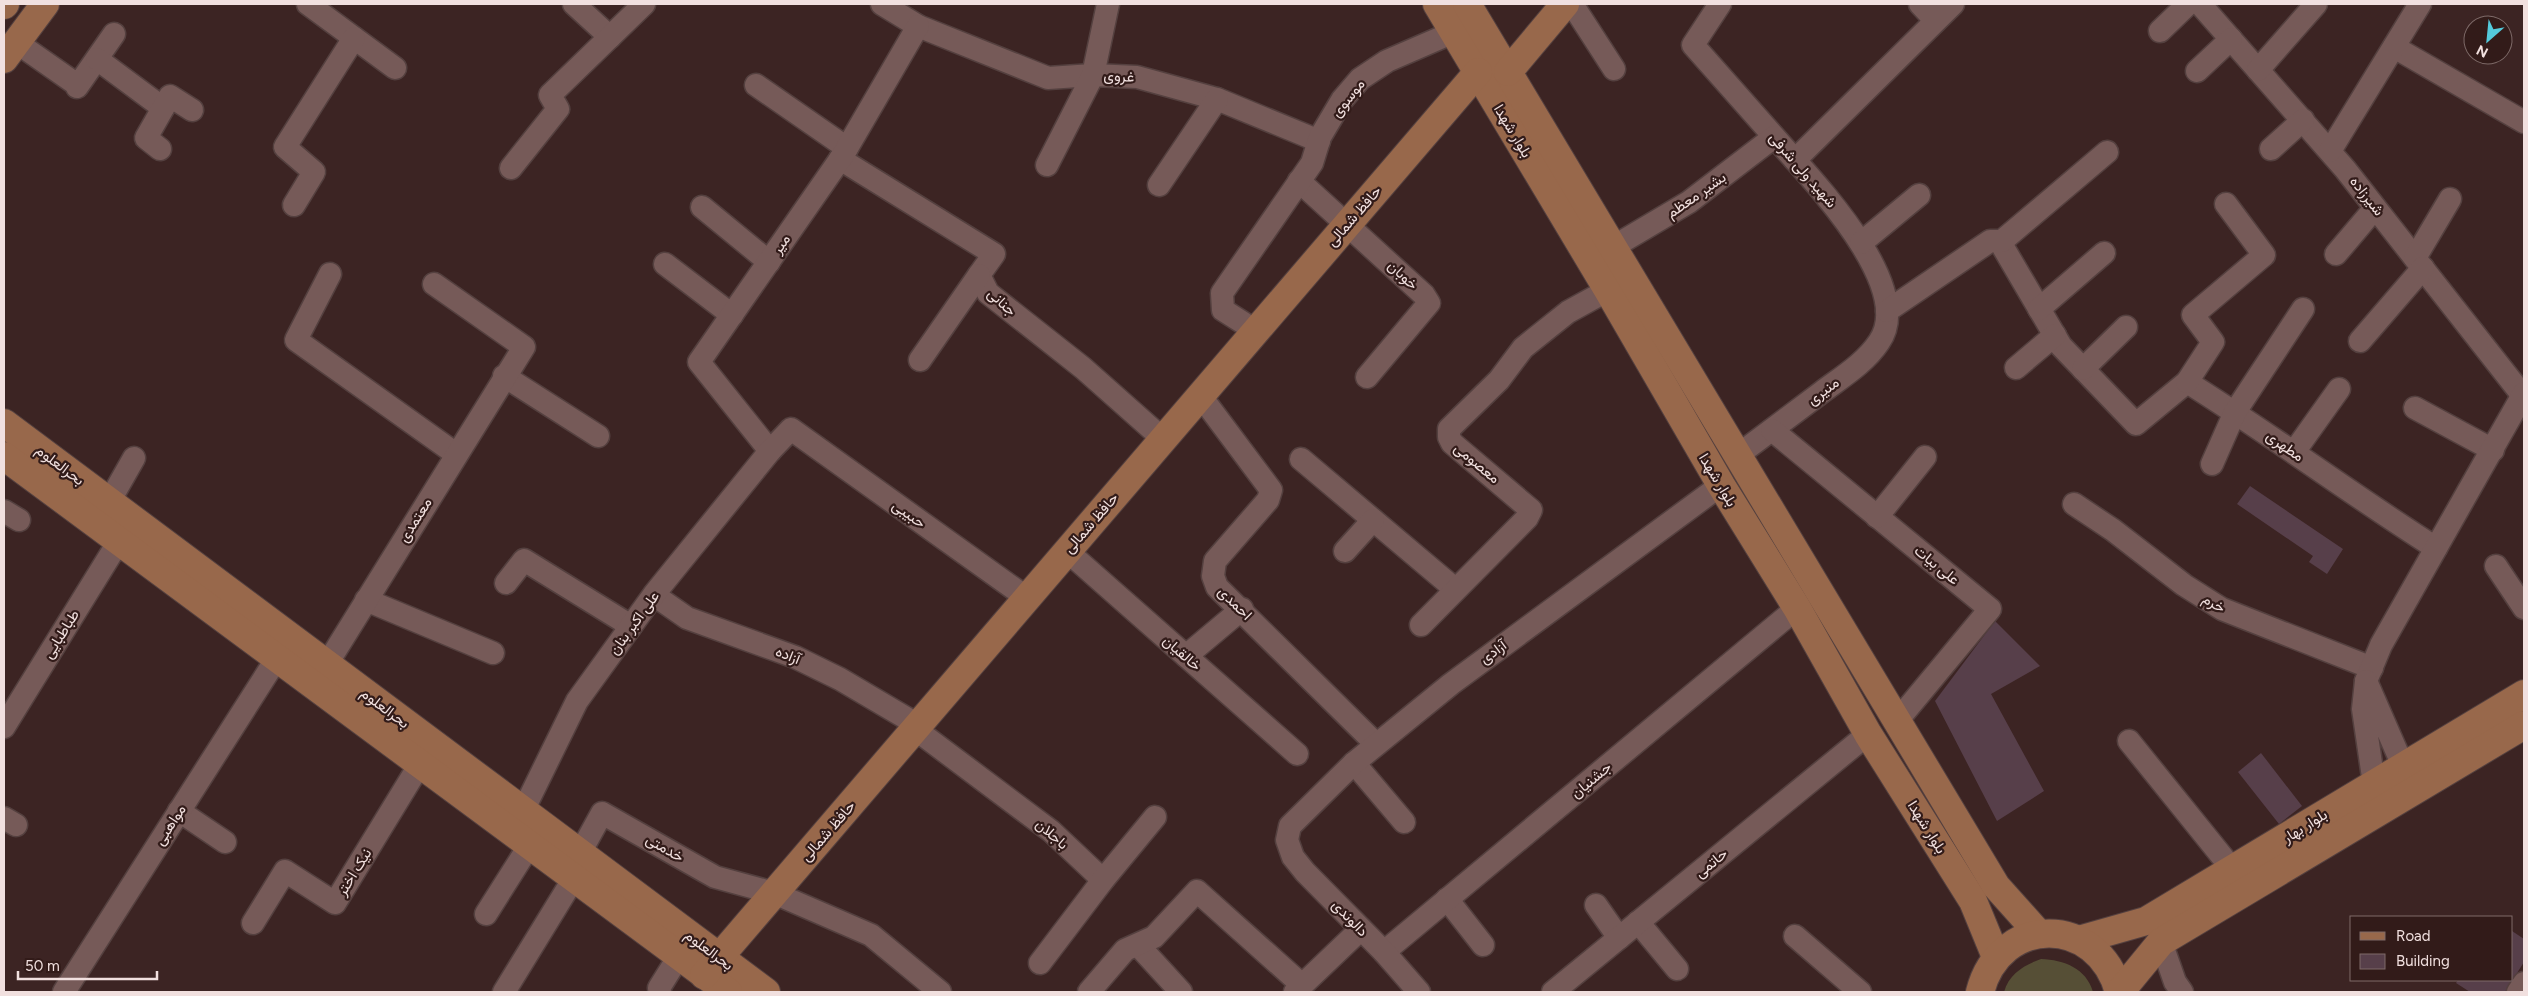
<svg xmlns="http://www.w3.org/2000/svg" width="2528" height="996" viewBox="0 0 2528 996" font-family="Figtree,Vazirmatn,sans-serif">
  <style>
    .green { fill: #564f36 }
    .building { fill: #573f4a }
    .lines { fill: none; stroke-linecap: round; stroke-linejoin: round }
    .minor-casing { stroke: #54403f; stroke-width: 25 }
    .major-casing { stroke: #54403f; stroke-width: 30 }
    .minor { stroke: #765a58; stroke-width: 22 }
    .major { stroke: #98684b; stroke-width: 28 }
    .labels { text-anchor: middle; stroke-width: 4.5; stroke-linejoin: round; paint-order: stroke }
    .street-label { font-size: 15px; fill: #f1e0df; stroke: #321b19 }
  </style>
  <rect width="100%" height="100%" fill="#3c2423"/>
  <path class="green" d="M2041 959C2064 960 2086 968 2093 992H2004C2009 974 2024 965 2041 959Z"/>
  <g class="building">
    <polygon points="2250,486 2343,549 2327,574 2309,562 2313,556 2237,504"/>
    <polygon points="1995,621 2040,666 1991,694 2044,791 1997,821 1935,701"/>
    <polygon points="2261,753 2302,806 2279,824 2238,772"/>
    <polygon points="2512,931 2524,939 2524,962 2505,992 2470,992 2456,983 2458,980 2512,980"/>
  </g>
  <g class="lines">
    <defs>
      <g id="minor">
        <polyline points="308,4 395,68"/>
        <polyline points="574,4 610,37"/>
        <polyline points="882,4 918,26 1048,78 1093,75 1137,77 1217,99 1319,141"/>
        <polyline points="1572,4 1614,69"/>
        <path d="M1720 4 1693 45C1721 77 1750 109 1778 141 1812 180 1917 287 1879 342 1865 363 1842 377 1822 392 1794 413 1766 434 1738 455"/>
        <polyline points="1920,4 1935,20"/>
        <polyline points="2200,4 2345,169 2523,396"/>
        <polyline points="2160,31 2188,4"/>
        <polyline points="16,42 76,84 77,87 114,34"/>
        <polyline points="2394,47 2524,122"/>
        <polyline points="97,59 163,108"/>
        <polyline points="2258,70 2316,4"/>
        <polyline points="2197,71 2231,39"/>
        <polyline points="756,85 847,148"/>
        <polyline points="160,149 146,138 170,96 192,110"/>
        <polyline points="2271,149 2303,120"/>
        <polyline points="2330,151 2420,4"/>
        <polyline points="840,159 994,254 979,275 988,293 1083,368 1163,439"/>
        <polyline points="1795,160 1953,4"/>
        <polyline points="1047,165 1093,75 1108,4"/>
        <polyline points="511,168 558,109 550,95 644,4"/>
        <polyline points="1299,181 1424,295 1429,303 1367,377"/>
        <polyline points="1159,185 1217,99"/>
        <polyline points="294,205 314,172 285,147 354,38"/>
        <polyline points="702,207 769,262"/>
        <path d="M2000 242 2061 346 2136 424 2187 382C2272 435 2352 495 2436 548"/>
        <polyline points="1861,243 1919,195"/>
        <polyline points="1613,247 1689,202 1774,137"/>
        <polyline points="2336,254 2375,208"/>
        <polyline points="2415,258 2450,199"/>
        <polyline points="665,264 732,315"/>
        <polyline points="330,274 296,340 456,454"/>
        <polyline points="2039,309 2104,253"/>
        <polyline points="1887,311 1990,241 2002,241 2107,152"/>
        <polyline points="1256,331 1223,310 1222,293 1312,163 1320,137 1342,100 1360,79 1387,61 1454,32"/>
        <polyline points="2360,341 2423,268"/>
        <polyline points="920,360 979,275"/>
        <polyline points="2016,368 2055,335"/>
        <polyline points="2083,369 2126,327"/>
        <polyline points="504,376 598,436"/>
        <polyline points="2187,382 2213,342 2193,315 2264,255 2226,204"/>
        <polyline points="1200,395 1271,490 1268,500 1215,561 1213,576 1217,587 1376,744"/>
        <polyline points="2415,408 2493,450"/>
        <polyline points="1772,430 1990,609 1897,721"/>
        <polyline points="770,451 699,362 843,155 918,26"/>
        <polyline points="2294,452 2339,389"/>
        <polyline points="1301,459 1455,589"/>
        <polyline points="2212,464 2235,412 2303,309"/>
        <polyline points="109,502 134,458"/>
        <polyline points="2074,504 2113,530 2184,585 2222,609 2372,668"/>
        <polyline points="4,511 19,520"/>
        <polyline points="1877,517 1925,457"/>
        <polyline points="1067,551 1297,754"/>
        <polyline points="1345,551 1373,520"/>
        <polyline points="2496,566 2524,608"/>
        <polyline points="506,583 524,560 631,626"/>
        <polyline points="654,595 687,618 795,657 840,679 918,725"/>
        <polyline points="366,600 493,653"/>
        <polyline points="1421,625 1527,518 1531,510 1452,443 1449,437 1449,429 1499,380 1523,348 1568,312 1608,290"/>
        <polyline points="1186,656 1242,609"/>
        <polyline points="327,664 524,347 434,284"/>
        <polyline points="2366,681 2381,645 2524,393"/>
        <polyline points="4,727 119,541"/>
        <polyline points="915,729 1051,831 1103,880"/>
        <polyline points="2129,741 2233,870"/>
        <polyline points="1354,763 1404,822"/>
        <polyline points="2374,784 2363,709 2366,681 2403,766"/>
        <polyline points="179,811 225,842"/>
        <polyline points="523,811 577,701 655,593 770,451 791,429 1027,598"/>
        <polyline points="4,818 16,825"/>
        <polyline points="580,853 602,813 715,877 774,893 871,935 940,992"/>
        <polyline points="1447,899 1483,945"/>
        <polyline points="1596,905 1619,938"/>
        <polyline points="486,914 529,846"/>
        <polyline points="1638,922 1677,969"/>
        <polyline points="253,923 285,871 335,903 420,764"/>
        <polyline points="1795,936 1860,992"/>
        <polyline points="2161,942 2175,982 2182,992"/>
        <polyline points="1138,945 1181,992"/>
        <polyline points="1384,952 1797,608"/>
        <polyline points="1040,963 1103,880 1155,817"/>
        <polyline points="64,992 277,658"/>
        <polyline points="504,992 574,878"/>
        <polyline points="660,992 659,988 679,956"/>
        <polyline points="1089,992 1125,950 1154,937 1197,891 1302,985"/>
        <polyline points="1295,992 1361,929"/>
        <polyline points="1419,992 1384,952 1305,872 1293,857 1287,840 1290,826 1354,763 1451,684 1721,485"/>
        <polyline points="1553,992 1868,734"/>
        <polyline points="2518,992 2524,983"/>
      </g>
      <g id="major">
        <polyline points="1437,4 1608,290 1721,485 1797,608 1868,734 1973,901 1996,957"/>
        <polyline points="1467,4 1996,886 2039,934"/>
        <polyline points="4,5 5,4"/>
        <polyline points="4,59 45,4"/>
        <polyline points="1508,72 1565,4"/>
        <polyline points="4,423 766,992"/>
        <polyline points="4,456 728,992"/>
        <polyline points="2079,940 2146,921 2524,694"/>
        <polyline points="704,975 1478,72"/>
        <path d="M1980 992C2000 914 2098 914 2119 992"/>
        <polyline points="2120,992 2161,942 2524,725"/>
      </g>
    </defs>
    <use href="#minor" class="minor-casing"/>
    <use href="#major" class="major-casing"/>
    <use href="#minor" class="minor"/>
    <use href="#major" class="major"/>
  </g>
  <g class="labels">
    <g class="street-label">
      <text transform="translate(1119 76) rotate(4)" y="5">غروی</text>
      <text transform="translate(1348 98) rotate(-51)" y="5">موسوی</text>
      <text transform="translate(1513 131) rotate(59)" y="5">بلوار شهدا</text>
      <text transform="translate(1803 170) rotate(49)" y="5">شهید ولی شرفی</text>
      <text transform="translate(1696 195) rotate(-35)" y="5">بشیر معظم</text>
      <text transform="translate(2367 196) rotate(52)" y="5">شیرزاده</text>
      <text transform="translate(1354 216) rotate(-49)" y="5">حافظ شمالی</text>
      <text transform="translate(781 244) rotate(-55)" y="5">میر</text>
      <text transform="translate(1403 275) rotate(43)" y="5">خوبان</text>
      <text transform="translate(1002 302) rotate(43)" y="5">جنانی</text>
      <text transform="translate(1823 391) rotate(-37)" y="5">منیری</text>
      <text transform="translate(2285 446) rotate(35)" y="5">مطهری</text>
      <text transform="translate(1477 463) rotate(40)" y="5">معصومی</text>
      <text transform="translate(60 465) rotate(37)" y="5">بحرالعلوم</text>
      <text transform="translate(1718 480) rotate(59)" y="5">بلوار شهدا</text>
      <text transform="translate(909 514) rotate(35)" y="5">حبیبی</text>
      <text transform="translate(415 520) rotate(-58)" y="5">معتمدی</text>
      <text transform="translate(1091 523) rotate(-49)" y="5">حافظ شمالی</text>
      <text transform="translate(1937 565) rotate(39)" y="5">علی بیات</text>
      <text transform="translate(1235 603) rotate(45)" y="5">احمدی</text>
      <text transform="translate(2214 603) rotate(30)" y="5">خرم</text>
      <text transform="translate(634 623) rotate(-54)" y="5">علی اکبر بنان</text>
      <text transform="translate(61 634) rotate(-58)" y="5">طباطبایی</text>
      <text transform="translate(1493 652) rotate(-36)" y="5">آزادی</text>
      <text transform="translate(1182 653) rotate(41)" y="5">خالقیان</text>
      <text transform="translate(788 655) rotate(22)" y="5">آزاده</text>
      <text transform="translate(385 708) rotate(37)" y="5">بحرالعلوم</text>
      <text transform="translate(1591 780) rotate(-40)" y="5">جشنیان</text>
      <text transform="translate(170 825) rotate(-57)" y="5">مواهبی</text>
      <text transform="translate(2305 826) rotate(-32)" y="5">بلوار بهار</text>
      <text transform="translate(1927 827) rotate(58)" y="5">بلوار شهدا</text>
      <text transform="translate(828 831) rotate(-49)" y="5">حافظ شمالی</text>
      <text transform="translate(1052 834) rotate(41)" y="5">باجلان</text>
      <text transform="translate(665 848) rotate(30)" y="5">خدمتی</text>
      <text transform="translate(1711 863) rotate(-39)" y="5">حاتمی</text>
      <text transform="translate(354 872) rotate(-58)" y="5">نیک اختر</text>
      <text transform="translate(1350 918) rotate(46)" y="5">دالوندی</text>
      <text transform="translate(709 950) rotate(37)" y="5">بحرالعلوم</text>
    </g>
  </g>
  <rect width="2528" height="996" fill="none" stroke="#f1e0df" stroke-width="10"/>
  <rect x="2350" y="916" width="162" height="65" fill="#321b19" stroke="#7e6a68"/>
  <rect x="2360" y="932" width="25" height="8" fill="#98684b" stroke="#7e6a68"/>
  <text x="2396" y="941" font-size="15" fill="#f1e0df">Road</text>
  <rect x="2360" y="954" width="25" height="15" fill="#573f4a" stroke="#7e6a68"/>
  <text x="2396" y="966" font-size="15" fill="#f1e0df">Building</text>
  <g transform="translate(2488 40) rotate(207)"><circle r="24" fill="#321b19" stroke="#7e6a68"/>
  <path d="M0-4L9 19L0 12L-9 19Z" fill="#54cadc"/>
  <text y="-8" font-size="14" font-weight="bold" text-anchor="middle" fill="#f1e0df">N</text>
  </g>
  <path d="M18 971v8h139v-8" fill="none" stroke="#f1e0df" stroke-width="2.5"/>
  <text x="25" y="971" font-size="15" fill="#f1e0df" stroke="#321b19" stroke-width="4" paint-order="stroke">50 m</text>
</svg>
